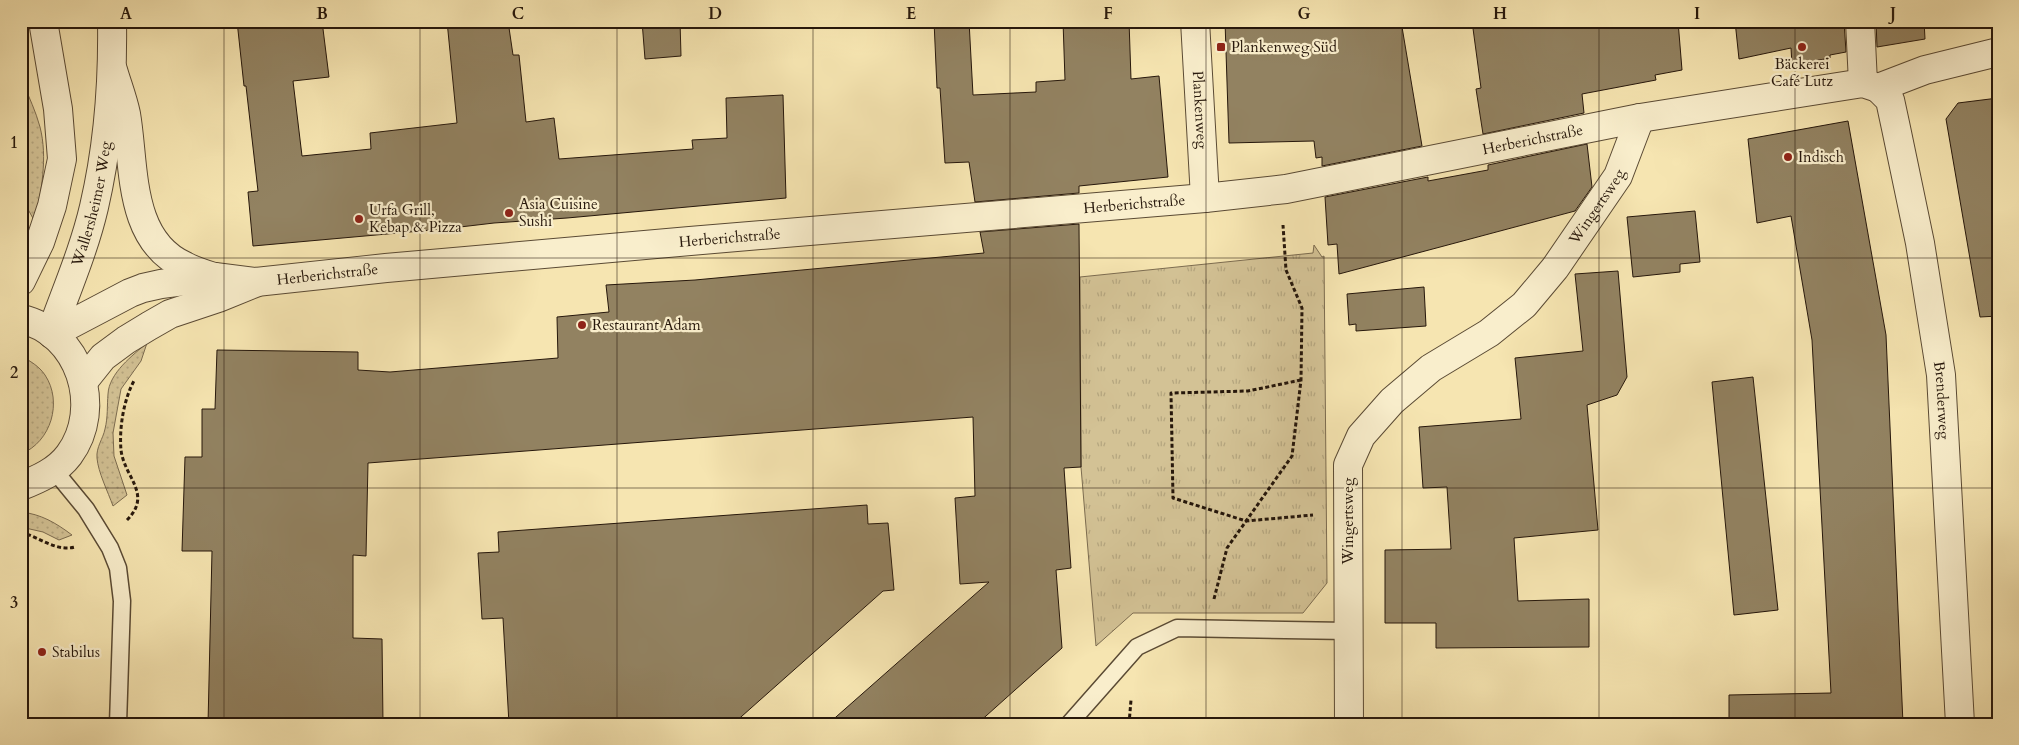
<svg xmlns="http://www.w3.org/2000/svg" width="2019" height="745" viewBox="0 0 2019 745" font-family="Cardo,serif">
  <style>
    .grass { fill: url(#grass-dots); stroke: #7c6c50 }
    .park { fill: url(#park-tufts); stroke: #7c6c50 }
    .building { fill: #928261; stroke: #26170b }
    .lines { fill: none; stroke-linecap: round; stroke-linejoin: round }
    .service-casing { stroke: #5a4a34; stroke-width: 19 }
    .minor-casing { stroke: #5a4a34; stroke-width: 30 }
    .tertiary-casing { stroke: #5a4a34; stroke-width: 30 }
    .path { stroke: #26170b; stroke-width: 3; stroke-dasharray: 4 2.5; stroke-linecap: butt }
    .service { stroke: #f9eecc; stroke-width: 16 }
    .minor { stroke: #f9eecc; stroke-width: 28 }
    .tertiary { stroke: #f9eecc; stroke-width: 28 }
    .grid { fill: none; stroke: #26170b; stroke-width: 1; stroke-opacity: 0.55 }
    .poi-dot { fill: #8f2418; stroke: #f9eecc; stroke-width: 2 }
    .labels { text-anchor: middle; stroke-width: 4.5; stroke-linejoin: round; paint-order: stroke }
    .poi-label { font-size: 15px; fill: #26170b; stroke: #f9eecc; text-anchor: start }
    .street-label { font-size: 15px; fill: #26170b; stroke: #f9eecc }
    .neatline { fill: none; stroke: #26170b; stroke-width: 2 }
    .grid-label { font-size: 16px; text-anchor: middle; font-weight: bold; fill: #26170b }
  </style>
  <defs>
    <pattern id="grass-dots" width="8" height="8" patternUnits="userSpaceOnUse" patternTransform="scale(1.25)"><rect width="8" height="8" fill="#d3c295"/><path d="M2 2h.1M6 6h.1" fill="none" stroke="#b5a67f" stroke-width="1.8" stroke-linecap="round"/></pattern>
    <pattern id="park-tufts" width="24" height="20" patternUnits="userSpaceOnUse" patternTransform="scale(1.25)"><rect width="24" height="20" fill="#d3c295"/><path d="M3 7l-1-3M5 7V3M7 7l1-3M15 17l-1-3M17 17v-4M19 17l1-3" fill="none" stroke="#b5a67f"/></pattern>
  </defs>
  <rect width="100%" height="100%" fill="#f6e5b1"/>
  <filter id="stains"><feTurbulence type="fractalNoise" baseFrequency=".004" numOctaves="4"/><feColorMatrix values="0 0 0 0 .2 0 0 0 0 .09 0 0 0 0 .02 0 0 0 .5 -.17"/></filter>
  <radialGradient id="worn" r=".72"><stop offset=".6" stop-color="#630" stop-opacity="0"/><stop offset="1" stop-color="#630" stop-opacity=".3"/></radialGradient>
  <g class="grass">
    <path d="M23 83C29 97 36 112 40 127 48 158 41 192 35 222L24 202C32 163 26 123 23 83Z"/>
    <path d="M147 343 141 361 121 389 113 433 114 456 127 495 113 506C108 492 98 472 97 458 96 447 103 439 105 429 108 417 107 406 108 394 109 373 133 355 147 343Z"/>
    <path d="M21 356C30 361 39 366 45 375 63 402 51 442 21 454Z"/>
    <path d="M21 512C41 514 56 523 72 535L59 540 43 532 21 527Z"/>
  </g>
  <polygon class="park" points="1314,245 1322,257 1324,256 1327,583 1303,613 1133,613 1096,646 1081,467 1080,277 1313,253"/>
  <g class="building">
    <polygon points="237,21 322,21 329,77 293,81 302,156 371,149 370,133 457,123 447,21 508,21 513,55 519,55 526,122 554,118 559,159 693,149 692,140 727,138 726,98 783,95 786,198 567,218 494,223 443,229 253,246 248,192 258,191 246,86 244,86"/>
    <polygon points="642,21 680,21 681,56 645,59"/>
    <polygon points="934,21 969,21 973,95 1036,92 1036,82 1065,80 1063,21 1129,21 1131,79 1159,76 1168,177 1079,186 1079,193 975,202 969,162 945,163 940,88 937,88"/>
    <polygon points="1225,21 1401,21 1422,146 1322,166 1322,157 1316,158 1314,141 1229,143"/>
    <polygon points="1472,21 1560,21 1560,26 1596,21 1678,21 1682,70 1655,75 1656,80 1582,94 1584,113 1483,134 1476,89 1481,88"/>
    <polygon points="1735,21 1844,21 1846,52 1830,55 1830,58 1792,65 1791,48 1739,59"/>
    <polygon points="1876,21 1924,21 1925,39 1877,47"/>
    <polygon points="1998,98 1998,316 1980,317 1946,119 1958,103"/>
    <polygon points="1848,121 1886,335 1903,724 1729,724 1729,695 1831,693 1812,340 1791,216 1757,223 1748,139"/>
    <polygon points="1587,144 1592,187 1575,211 1339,274 1337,244 1328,245 1325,197 1428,177 1428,181 1488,170 1488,165"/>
    <polygon points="1695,211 1700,262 1680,264 1680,272 1633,277 1627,217"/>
    <polygon points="1079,224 1081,467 1064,468 1071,568 1056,570 1062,648 977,724 828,724 989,582 960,584 955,498 975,496 973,417 368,463 366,556 353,555 353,638 382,639 383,724 208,724 212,551 182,551 185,457 202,457 202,409 215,409 217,350 358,352 358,370 390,372 558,358 557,317 609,312 606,285 695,280 984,253 980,232"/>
    <polygon points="1618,271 1627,377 1617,395 1587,405 1598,530 1514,538 1518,601 1589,599 1589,647 1436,648 1436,623 1385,623 1385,550 1451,549 1447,487 1423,488 1419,427 1521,419 1515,358 1583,351 1575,274"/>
    <polygon points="1424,287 1426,326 1356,331 1356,324 1349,325 1347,294"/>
    <polygon points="1753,377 1778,610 1734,615 1712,382"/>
    <polygon points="867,505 868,524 888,523 894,590 883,591 733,724 509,724 503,618 482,619 478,553 499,552 498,532"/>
  </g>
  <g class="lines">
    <defs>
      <g id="service">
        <polyline points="54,470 86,509 110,548 118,568 122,601 118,724"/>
        <polyline points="1069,724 1137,647 1177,628 1348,631"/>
      </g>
      <g id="minor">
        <path id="s1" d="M1195 21 1205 198"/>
        <polyline points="1860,21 1863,83"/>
        <path d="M113 70C117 84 123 99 126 114 135 165 127 240 185 266 194 271 204 274 214 277"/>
        <path id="s2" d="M1878 88 1890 100 1896 128 1920 243 1941 375 1960 724"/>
        <path id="s3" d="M52 334 130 293 143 288 161 284 215 277 256 282 386 268 690 241 1205 198 1286 189 1640 118 1863 83 1878 88 1925 70 1998 52"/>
        <polyline points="83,382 103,357 126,340 149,326 170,314 218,298 255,283"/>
        <path id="s4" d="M1349 724 1348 465 1361 436 1392 401 1431 368 1489 333 1524 305 1555 268 1618 176 1640 118"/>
      </g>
      <g id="tertiary">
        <polyline points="21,281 40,242 52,206 62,159 58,109 43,21"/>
        <path d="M21 319C80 332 104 408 69 455 57 471 39 479 21 486"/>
        <path id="s5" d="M51 333C66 291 84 250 94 207 108 147 113 83 112 21"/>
      </g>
    </defs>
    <use href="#service" class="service-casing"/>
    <use href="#minor" class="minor-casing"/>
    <use href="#tertiary" class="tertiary-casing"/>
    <g class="path">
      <polyline points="1301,380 1248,391 1171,393 1173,498 1246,521 1313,515"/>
      <path d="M127 520C153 494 124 477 121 450 119 427 124 398 135 379"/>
      <path d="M21 532C39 537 56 552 75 547"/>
      <polyline points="1214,599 1227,548 1292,456 1301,380 1302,308 1286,270 1283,225"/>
      <polyline points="1129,724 1131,700"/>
    </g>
    <use href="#service" class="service"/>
    <use href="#minor" class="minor"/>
    <use href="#tertiary" class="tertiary"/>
  </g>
  <path class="grid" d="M224 21V724M420 21V724M617 21V724M813 21V724M1010 21V724M1206 21V724M1402 21V724M1599 21V724M1795 21V724M21 258H1998M21 488H1998"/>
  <g class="poi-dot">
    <rect x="1216" y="42" width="10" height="10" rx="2.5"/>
    <circle cx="1802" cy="47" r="5"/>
    <circle cx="1788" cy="157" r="5"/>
    <circle cx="509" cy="213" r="5"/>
    <circle cx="359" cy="219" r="5"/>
    <circle cx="582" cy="325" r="5"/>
    <circle cx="42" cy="652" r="5"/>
  </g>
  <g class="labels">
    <g class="poi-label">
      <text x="1231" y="52">Plankenweg Süd</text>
      <text x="1802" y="69" text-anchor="middle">Bäckerei<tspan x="1802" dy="17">Café Lutz</tspan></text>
      <text x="1798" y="162">Indisch</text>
      <text x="519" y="209">Asia Cuisine<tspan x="519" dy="17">Sushi</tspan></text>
      <text x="369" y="215">Urfa Grill,<tspan x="369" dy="17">Kebap &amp; Pizza</tspan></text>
      <text x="592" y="330">Restaurant Adam</text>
      <text x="52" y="657">Stabilus</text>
    </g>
    <g class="street-label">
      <text dy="5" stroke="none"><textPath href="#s1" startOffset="89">Plankenweg</textPath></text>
      <text dy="5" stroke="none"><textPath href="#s3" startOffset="1502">Herberichstraße</textPath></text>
      <text dy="5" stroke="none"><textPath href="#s5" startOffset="136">Wallersheimer Weg</textPath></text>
      <text dy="5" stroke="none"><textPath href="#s3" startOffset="1098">Herberichstraße</textPath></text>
      <text dy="5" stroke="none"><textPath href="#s4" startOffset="624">Wingertsweg</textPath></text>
      <text dy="5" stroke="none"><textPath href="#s3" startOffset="692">Herberichstraße</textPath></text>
      <text dy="5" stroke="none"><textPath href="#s3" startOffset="288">Herberichstraße</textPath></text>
      <text dy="5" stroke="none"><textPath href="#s2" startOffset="322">Brenderweg</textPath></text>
      <text transform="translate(1348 521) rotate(-90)" y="5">Wingertsweg</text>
    </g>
  </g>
  <rect width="2019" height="745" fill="none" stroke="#f6e5b1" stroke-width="55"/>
  <rect x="28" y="28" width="1964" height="690" class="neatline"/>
  <g class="grid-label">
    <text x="126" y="19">A</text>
    <text x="322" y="19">B</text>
    <text x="518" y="19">C</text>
    <text x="715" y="19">D</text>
    <text x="911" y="19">E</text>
    <text x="1108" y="19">F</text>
    <text x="1304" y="19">G</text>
    <text x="1500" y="19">H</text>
    <text x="1697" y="19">I</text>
    <text x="1893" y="19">J</text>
    <text x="14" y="148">1</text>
    <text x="14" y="378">2</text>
    <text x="14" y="608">3</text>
  </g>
  <rect width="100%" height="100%" filter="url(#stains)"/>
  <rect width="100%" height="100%" fill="url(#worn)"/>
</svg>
